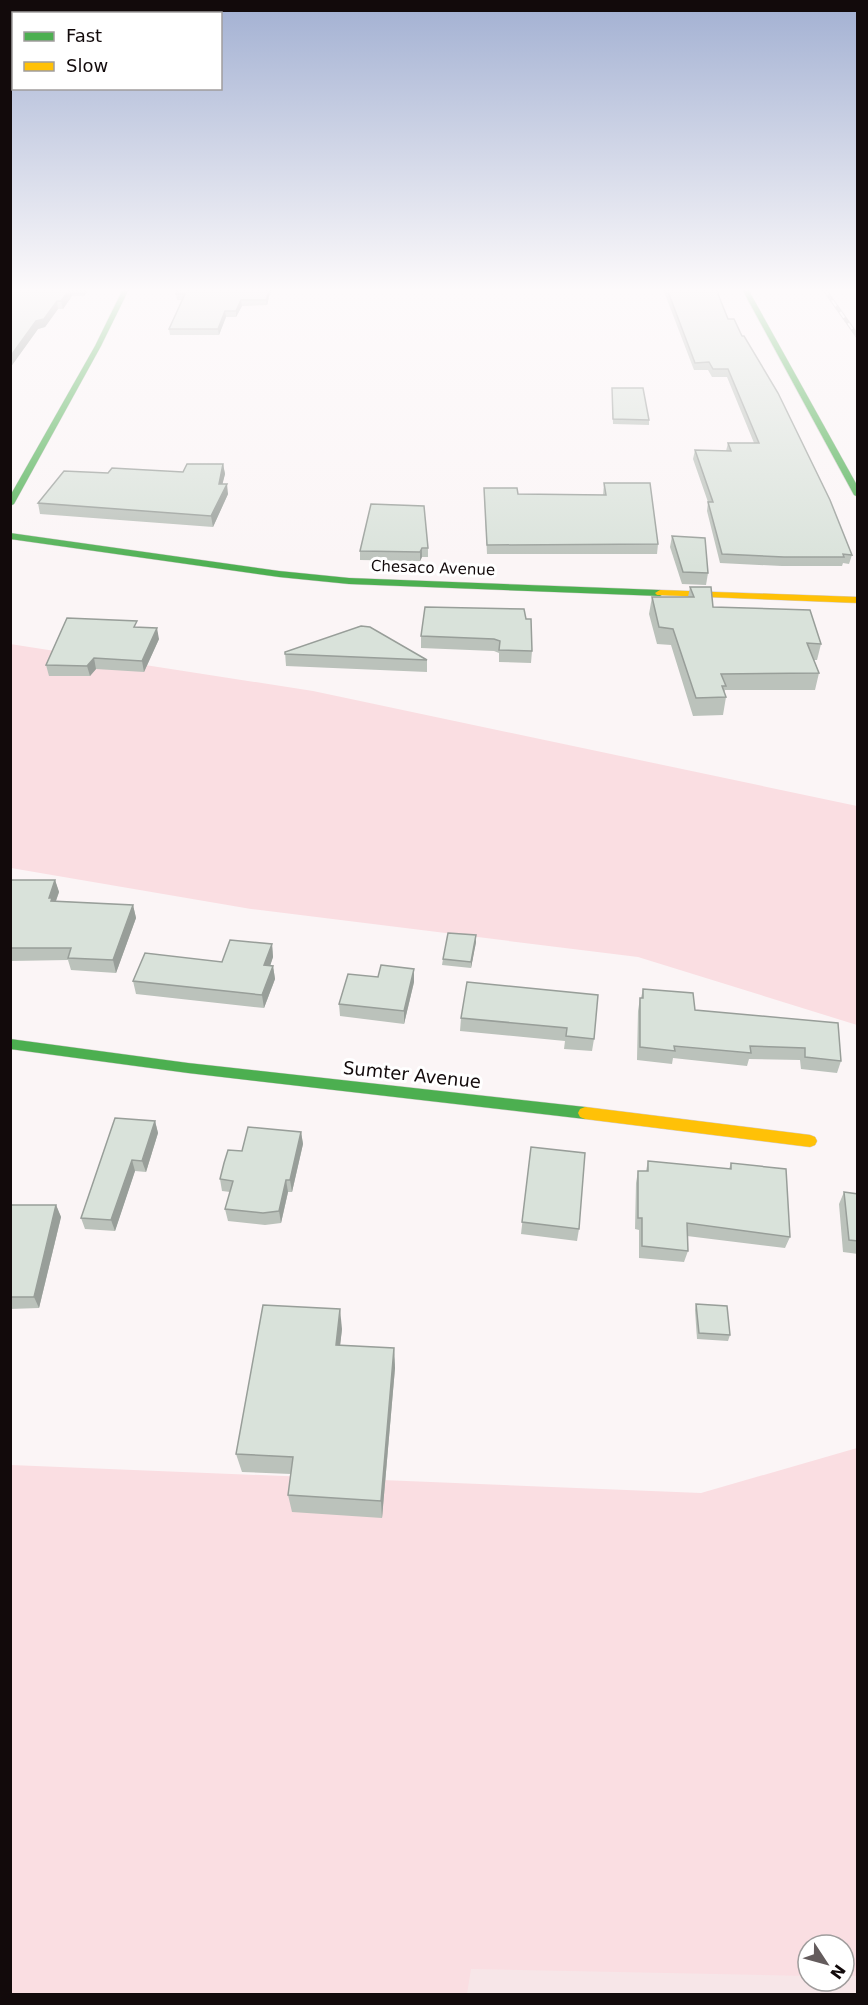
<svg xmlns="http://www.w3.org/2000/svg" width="868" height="2005" viewBox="0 0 868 2005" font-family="'DejaVu Sans',sans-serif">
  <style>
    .built { fill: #f7e6e8 }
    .green { fill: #fadee2 }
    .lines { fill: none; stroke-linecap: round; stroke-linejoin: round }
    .fast-casing { stroke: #d4cdce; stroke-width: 1 }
    .slow-casing { stroke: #d4cdce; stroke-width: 1 }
    .fast { fill: #4caf50; fill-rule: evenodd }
    .slow { fill: #ffc107; fill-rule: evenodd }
    .rail-casing { stroke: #bebcbc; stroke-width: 4 }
    .rail { stroke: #fff; stroke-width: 2; stroke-dasharray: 7; stroke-linecap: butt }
    .wall { fill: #bbc2bb }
    .shaded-wall { fill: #989e99 }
    .building { fill: #d9e2da; stroke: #989e99; stroke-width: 1.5 }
    .labels { text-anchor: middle; stroke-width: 6; stroke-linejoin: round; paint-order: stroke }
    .far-street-label { font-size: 15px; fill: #120a0b; stroke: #fff }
    .street-label { font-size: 18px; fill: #120a0b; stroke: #fff }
  </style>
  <rect width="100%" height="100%" fill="#fbf5f6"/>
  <polygon class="built" points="11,1947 808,1968 808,1981 844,1981 844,1969 858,1970 857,1994 11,1994"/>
  <g class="green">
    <polygon points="10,644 313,691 857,806 857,1025 638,957 251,909 11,868"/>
    <polygon points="857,1448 857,1976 844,1976 844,1945 808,1945 808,1976 471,1969 467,1994 11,1994 11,1465 701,1493"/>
  </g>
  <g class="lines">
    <defs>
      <g id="fast">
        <polygon points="123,289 129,289 101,346 14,504 10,506 10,496 95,346"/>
        <polygon points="742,289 748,289 858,487 858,497 854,495"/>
        <polygon points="10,533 279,571 349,578 660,590 665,593 660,596 349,584 279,577 10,539"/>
        <polygon points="10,1039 188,1063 585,1107 590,1109 592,1113 590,1117 585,1119 188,1073 10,1049"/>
      </g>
      <g id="slow">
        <polygon points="660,590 858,597 858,603 657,595 655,593"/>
        <polygon points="585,1107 810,1135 815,1137 817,1141 815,1145 810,1147 585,1119 580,1117 578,1113 580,1109"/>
      </g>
    </defs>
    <use href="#fast" class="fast-casing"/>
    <use href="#slow" class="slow-casing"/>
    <use href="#fast" class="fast"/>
    <use href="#slow" class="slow"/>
    <defs>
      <polyline id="rail" points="824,289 858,337"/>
    </defs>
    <use href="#rail" class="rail-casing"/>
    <use href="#rail" class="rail"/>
  </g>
  <g class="wall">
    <polygon points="10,289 88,289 84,296 72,296 63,309 58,309 45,327 38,329 10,368"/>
    <polygon points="178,289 271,289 267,305 242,306 236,317 226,317 219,335 170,335 169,329 182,300 177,300 176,294"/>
    <polygon points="663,289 716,289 728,319 742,336 852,555 849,564 843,563 842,566 782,566 720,563 707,511 708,502 693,459 695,450 726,451 728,443 754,443 727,377 712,377 708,370 694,370"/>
    <polygon points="612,388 649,420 649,425 613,424"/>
    <polygon points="223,464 225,474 222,484 228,494 213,527 40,514 38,503 108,473 183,472"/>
    <polygon points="604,483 658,544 657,554 487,554 484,488 518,494 603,495"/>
    <polygon points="672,536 708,573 706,585 682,584 670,547"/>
    <polygon points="428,548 428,557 422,557 420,561 360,560 360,551"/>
    <polygon points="690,587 713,607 821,644 817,660 814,660 819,673 815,690 725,690 724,693 726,697 723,715 693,716 671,645 657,644 649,614 652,597 688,597"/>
    <polygon points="425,607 532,651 531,663 499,662 499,653 494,651 421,648 421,636"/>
    <polygon points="139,627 159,639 144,672 96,669 90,676 49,676 46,665"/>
    <polygon points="285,652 427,660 427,672 286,666"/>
    <polygon points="10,880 55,880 59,892 56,901 133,905 136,918 116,973 71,970 68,960 10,961"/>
    <polygon points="476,942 471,968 442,965 443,959"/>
    <polygon points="272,944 273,957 270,966 273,966 275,979 264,1008 136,994 133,981 222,962"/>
    <polygon points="414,982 404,1024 340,1016 339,1004"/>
    <polygon points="467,982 594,1039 592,1051 564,1049 565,1041 460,1031 461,1018"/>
    <polygon points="643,989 695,1010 841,1061 837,1073 801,1069 800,1060 749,1059 747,1066 673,1058 672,1064 637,1060 638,1011 640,998 641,998"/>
    <polygon points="155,1121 158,1133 146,1172 135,1171 115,1231 85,1229 81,1218"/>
    <polygon points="301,1132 303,1144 292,1192 288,1192 281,1223 265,1225 228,1221 225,1209 230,1192 222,1191 220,1179 242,1151"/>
    <polygon points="531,1147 579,1229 577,1241 521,1234"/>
    <polygon points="648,1161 729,1169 731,1163 790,1237 785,1248 687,1236 688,1251 684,1262 639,1258 639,1230 635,1229 636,1183 638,1171 646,1171"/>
    <polygon points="844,1192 858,1194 858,1254 843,1252 839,1204"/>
    <polygon points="10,1205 56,1205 61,1217 39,1308 10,1309"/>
    <polygon points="696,1304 730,1335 728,1341 697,1339 695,1310"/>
    <polygon points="342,1329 340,1345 394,1348 395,1368 382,1518 292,1512 288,1495 291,1474 242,1472 236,1454"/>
  </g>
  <g class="shaded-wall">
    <polygon points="70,289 72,296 63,309 61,301"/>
    <polygon points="82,289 88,289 84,296"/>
    <polygon points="269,289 271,289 267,305 266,300"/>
    <polygon points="241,300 242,306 236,317 236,311"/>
    <polygon points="57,301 58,309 45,327 38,329 10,368 10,357 36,321"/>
    <polygon points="225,311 226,317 219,335 218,329"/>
    <polygon points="223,464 225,474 220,494 219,484"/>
    <polygon points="227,484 228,494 213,527 211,516"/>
    <polygon points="422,548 422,557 420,561 420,552"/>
    <polygon points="157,628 159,639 144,672 142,661"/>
    <polygon points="94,658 96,669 90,676 87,666"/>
    <polygon points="55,880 59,892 54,906 49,898"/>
    <polygon points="133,905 136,918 116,973 113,960"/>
    <polygon points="476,935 476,942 471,968 471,962"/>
    <polygon points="272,944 273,957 266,978 264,965"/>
    <polygon points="273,966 275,979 264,1008 262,995"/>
    <polygon points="414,969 414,982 404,1024 404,1011"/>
    <polygon points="155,1121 158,1133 146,1172 142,1161"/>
    <polygon points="301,1132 303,1144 292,1192 290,1180"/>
    <polygon points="132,1160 135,1171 115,1231 111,1220"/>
    <polygon points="286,1180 288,1192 281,1223 279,1211"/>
    <polygon points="56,1205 61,1217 39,1308 34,1297"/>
    <polygon points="340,1309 342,1329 338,1364 336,1345"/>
    <polygon points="394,1348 395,1368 382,1518 381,1501"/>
  </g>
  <g class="building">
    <polygon points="10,289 82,289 70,289 61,301 57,301 44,319 36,321 10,357"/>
    <polygon points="178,289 269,289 266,300 241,300 236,311 225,311 218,329 169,329 185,294 176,294"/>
    <polygon points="667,289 716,289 728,319 734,319 742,336 744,336 778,393 830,500 852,555 843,554 844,557 784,557 722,554 708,502 713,502 695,450 731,451 728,443 759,443 728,369 713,369 709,362 695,363"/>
    <polygon points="612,388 643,388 649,420 613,419"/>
    <polygon points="187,464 223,464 219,484 227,484 211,516 38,503 64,471 108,473 112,468 183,472"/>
    <polygon points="604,483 650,483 658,544 487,545 484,488 517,488 518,494 606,495"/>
    <polygon points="371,504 424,506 428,548 422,548 420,552 360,551"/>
    <polygon points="672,536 705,538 708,573 683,572"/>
    <polygon points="690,587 711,587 713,607 810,610 821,644 807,643 819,673 721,674 726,686 722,686 726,697 696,698 673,629 659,627 652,597 694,597"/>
    <polygon points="425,607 524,609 526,619 531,619 532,651 499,650 500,641 494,639 421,636"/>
    <polygon points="67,618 137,621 134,627 157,628 142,661 94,658 87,666 46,665"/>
    <polygon points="361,626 370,627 427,660 285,654 285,652"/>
    <polygon points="10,880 55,880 49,898 52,898 51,901 133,905 113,960 68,958 71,948 10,948"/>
    <polygon points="448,933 476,935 471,962 443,959"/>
    <polygon points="230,940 272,944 264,965 273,966 262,995 133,981 145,953 222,962"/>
    <polygon points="381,965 414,969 404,1011 339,1004 348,974 378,977"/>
    <polygon points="467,982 598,995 594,1039 566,1036 567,1028 461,1018"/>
    <polygon points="643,989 693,993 695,1010 838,1023 841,1061 805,1057 805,1048 750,1046 751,1053 674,1046 675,1051 640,1047 640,998 643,998"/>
    <polygon points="115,1118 155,1121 142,1161 132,1160 111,1220 81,1218"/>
    <polygon points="248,1127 301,1132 290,1180 286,1180 279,1211 263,1213 225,1209 233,1181 220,1179 224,1163 228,1150 242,1151"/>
    <polygon points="531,1147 585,1153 579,1229 522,1222"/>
    <polygon points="648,1161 731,1169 731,1163 786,1169 790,1237 687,1223 688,1251 642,1246 642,1218 638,1218 638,1171 648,1171"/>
    <polygon points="844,1192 858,1194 858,1241 849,1240"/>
    <polygon points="10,1205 56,1205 34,1297 10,1297"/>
    <polygon points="696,1304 727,1306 730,1335 699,1333"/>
    <polygon points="263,1305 340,1309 336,1345 394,1348 381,1501 288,1495 293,1457 236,1454"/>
  </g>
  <linearGradient id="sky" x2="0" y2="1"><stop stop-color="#a2b0d2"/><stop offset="0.51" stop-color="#fdfafb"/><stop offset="1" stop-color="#fdfafb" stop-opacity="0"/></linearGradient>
  <rect width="868" height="569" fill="url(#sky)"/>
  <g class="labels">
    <g class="far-street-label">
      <text transform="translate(433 568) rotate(2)" y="5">Chesaco Avenue</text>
    </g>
    <g class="street-label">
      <text transform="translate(412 1075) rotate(6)" y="6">Sumter Avenue</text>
    </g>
  </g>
  <rect width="868" height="2005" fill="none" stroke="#120a0b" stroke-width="24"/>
  <rect x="12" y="12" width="210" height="78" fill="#ffffff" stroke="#a09d9d" stroke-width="1.5"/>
  <rect x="24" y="32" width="30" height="9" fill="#4caf50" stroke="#a09d9d" stroke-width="1.5"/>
  <text x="66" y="42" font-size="18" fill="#120a0b">Fast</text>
  <rect x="24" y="62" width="30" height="9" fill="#ffc107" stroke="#a09d9d" stroke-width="1.5"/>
  <text x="66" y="72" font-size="18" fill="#120a0b">Slow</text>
  <g transform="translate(826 1963) rotate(126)"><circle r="28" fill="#ffffff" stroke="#a09d9d" stroke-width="1.5"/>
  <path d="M0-4.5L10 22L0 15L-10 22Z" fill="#645c5d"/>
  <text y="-9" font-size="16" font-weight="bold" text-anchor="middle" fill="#120a0b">N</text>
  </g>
</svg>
